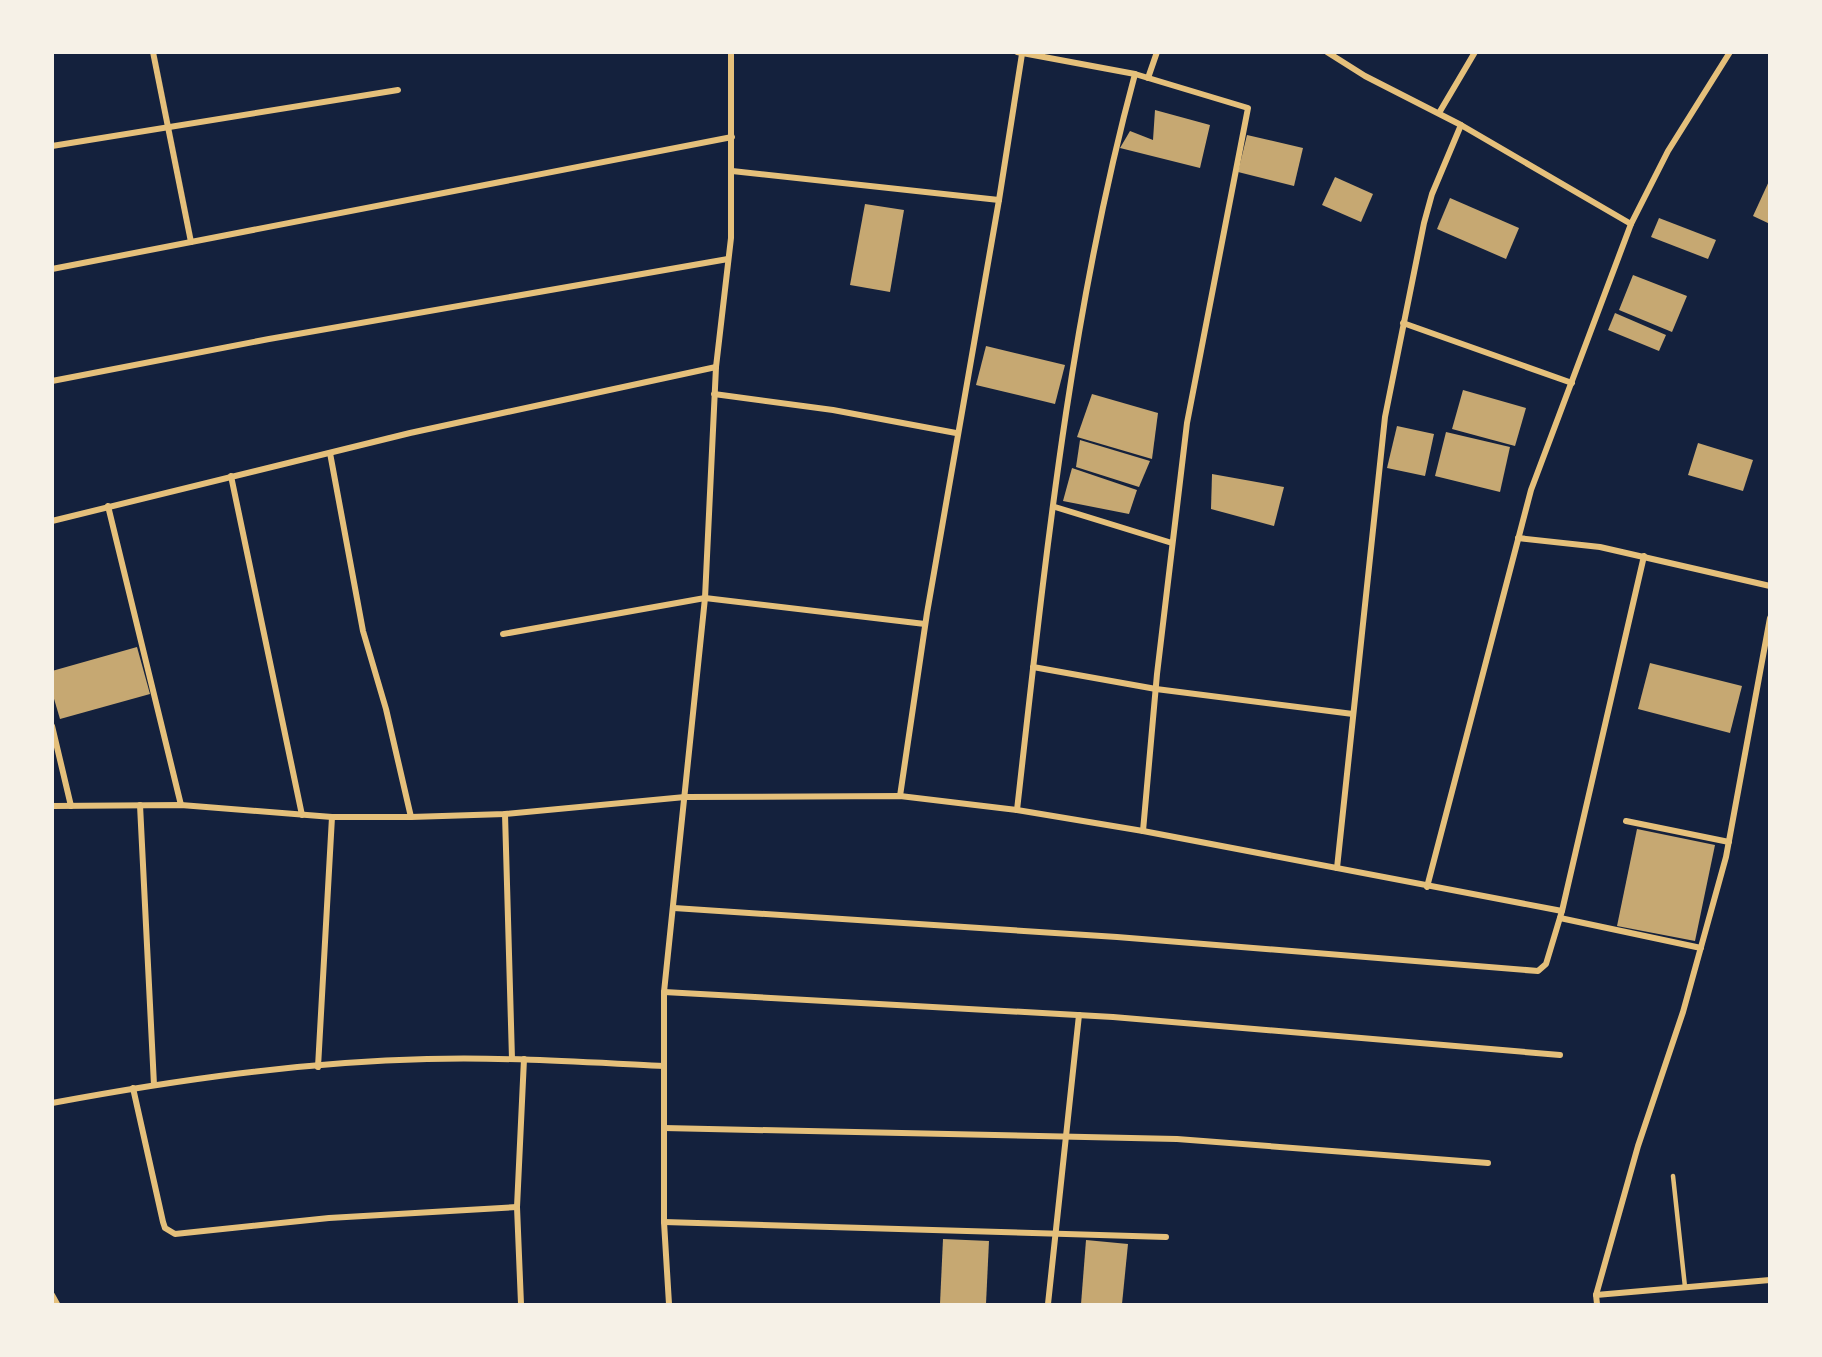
<svg xmlns="http://www.w3.org/2000/svg" width="1822" height="1357" viewBox="0 0 1822 1357" font-family="Barlow,sans-serif">
  <style>
    .building { fill: #c6a872 }
    .lines { fill: none; stroke-linecap: round; stroke-linejoin: round }
    .service { stroke: #e5c07b; stroke-width: 4.5 }
    .minor { stroke: #e5c07b; stroke-width: 6 }
  </style>
  <rect width="100%" height="100%" fill="#14213d"/>
  <g class="building">
    <polygon points="1155,110 1210,125 1200,168 1120,148 1130,131 1153,140"/>
    <polygon points="1247,135 1303,148 1294,186 1238,172"/>
    <polygon points="1335,177 1373,194 1361,222 1322,205"/>
    <polygon points="1770,179 1770,224 1753,216"/>
    <polygon points="1450,198 1519,228 1506,259 1437,229"/>
    <polygon points="865,204 904,210 890,292 850,285"/>
    <polygon points="1659,218 1716,240 1708,259 1651,237"/>
    <polygon points="1633,275 1687,296 1672,332 1619,310"/>
    <polygon points="1615,313 1666,335 1659,351 1608,330"/>
    <polygon points="986,346 1065,365 1055,404 976,385"/>
    <polygon points="1463,390 1526,408 1515,446 1452,429"/>
    <polygon points="1092,394 1158,413 1152,459 1077,437"/>
    <polygon points="1397,426 1434,434 1425,476 1387,468"/>
    <polygon points="1446,432 1510,447 1500,492 1435,476"/>
    <polygon points="1080,440 1150,461 1139,487 1076,467"/>
    <polygon points="1698,443 1753,460 1743,491 1688,475"/>
    <polygon points="1072,468 1137,490 1129,514 1063,501"/>
    <polygon points="1212,474 1284,487 1274,526 1211,509"/>
    <polygon points="137,647 150,694 60,719 52,692 52,671"/>
    <polygon points="1650,663 1742,686 1730,733 1638,709"/>
    <polygon points="1637,829 1715,845 1695,941 1617,926"/>
    <polygon points="943,1239 989,1241 986,1304 940,1304"/>
    <polygon points="1086,1240 1128,1244 1122,1304 1081,1304"/>
  </g>
  <g class="lines">
    <polyline class="service" points="1673,1176 1685,1287"/>
    <g class="minor">
      <polyline points="153,52 191,242"/>
      <polyline points="1017,52 1135,74 1248,108 1187,423 1157,674 1143,831"/>
      <polyline points="1327,52 1365,76 1461,125 1631,224"/>
      <polyline points="1148,78 1157,52"/>
      <polyline points="1439,113 1475,52"/>
      <polyline points="52,146 398,90"/>
      <polyline points="732,171 999,200"/>
      <polyline points="52,269 732,137"/>
      <polyline points="1403,323 1572,383"/>
      <polyline points="52,381 269,339 728,259"/>
      <polyline points="714,394 833,410 956,433"/>
      <polyline points="330,453 363,631 386,709 411,817"/>
      <polyline points="231,476 302,815"/>
      <polyline points="108,506 181,805"/>
      <polyline points="1055,507 1172,543"/>
      <polyline points="52,521 410,433 716,367"/>
      <polyline points="1518,538 1600,547 1770,586"/>
      <polyline points="503,634 705,598 925,624"/>
      <polyline points="1033,667 1156,689 1353,714"/>
      <polyline points="52,726 71,806"/>
      <polyline points="900,796 927,613 999,200 1022,54"/>
      <polyline points="140,805 154,1085"/>
      <polyline points="52,806 181,805 332,817 411,817 505,814 685,797 900,796 1017,810 1143,831 1562,911"/>
      <path d="M1017 810C1045 563 1070 314 1135 74"/>
      <polyline points="505,814 512,1059"/>
      <polyline points="1626,821 1729,842"/>
      <polyline points="1337,868 1385,417 1424,223 1432,194 1461,125"/>
      <polyline points="1427,887 1531,490 1631,224 1668,151 1730,52"/>
      <polyline points="674,908 1117,937 1538,971 1546,964 1562,911 1644,556"/>
      <polyline points="1560,918 1701,948"/>
      <polyline points="664,992 1113,1017 1560,1055"/>
      <polyline points="318,1067 332,817"/>
      <polyline points="133,1088 163,1222 165,1228 175,1234 329,1218 517,1207"/>
      <path d="M52 1103C176 1080 301 1062 427 1059 506 1057 585 1062 664 1066"/>
      <polyline points="664,1128 1177,1139 1488,1163"/>
      <polyline points="664,1222 1166,1237"/>
      <polyline points="52,1295 57,1304"/>
      <polyline points="1596,1295 1638,1146 1683,1012 1726,857 1770,618"/>
      <polyline points="521,1304 517,1207 524,1059"/>
      <polyline points="669,1304 664,1222 664,992 705,598 716,367 731,238 731,52"/>
      <polyline points="1048,1304 1079,1015"/>
      <polyline points="1597,1304 1596,1295 1770,1280"/>
    </g>
  </g>
  <rect width="1822" height="1357" fill="none" stroke="#f6f1e7" stroke-width="108"/>
</svg>
